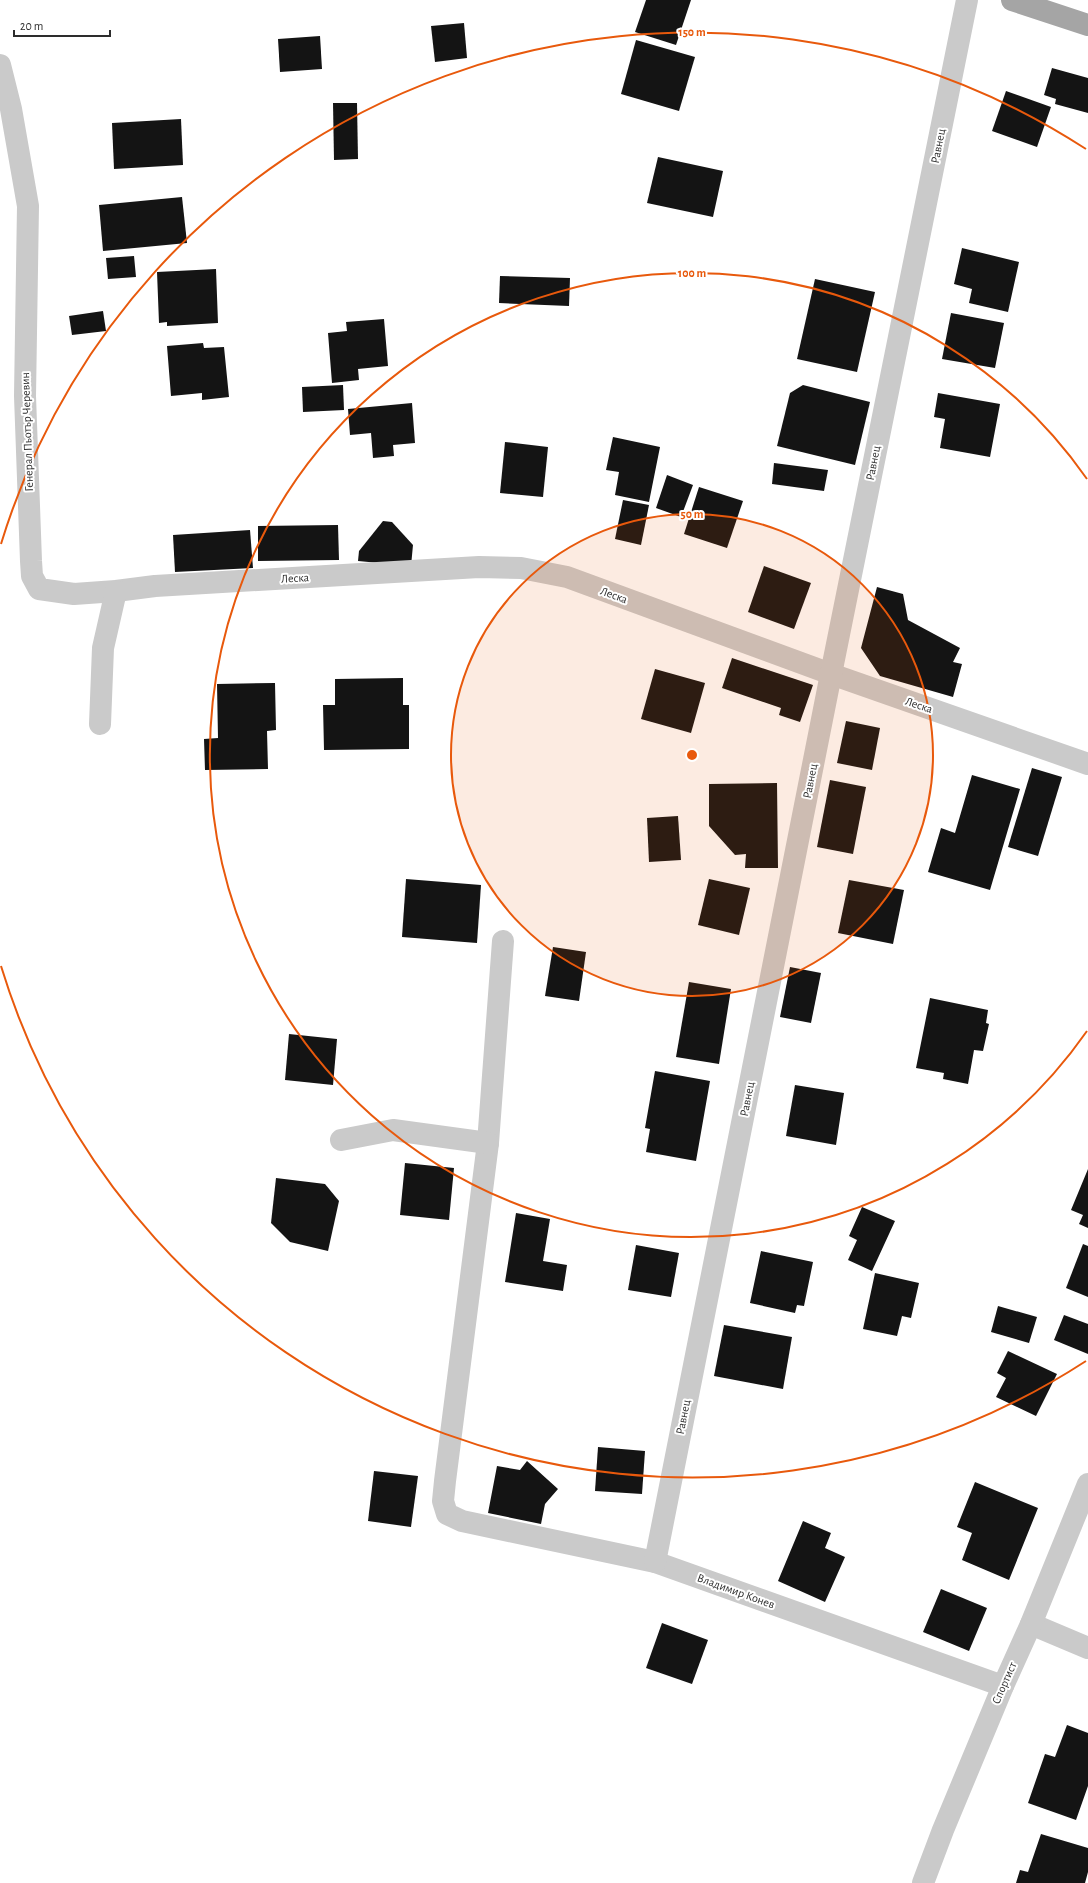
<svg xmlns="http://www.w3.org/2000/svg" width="1088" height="1883" viewBox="0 0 1088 1883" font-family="'Alegreya Sans',sans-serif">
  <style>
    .building { fill: #141414 }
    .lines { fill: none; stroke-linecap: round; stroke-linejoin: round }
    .minor { stroke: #cacaca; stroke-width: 22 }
    .major { stroke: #a5a5a5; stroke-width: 22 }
    .ring { fill: none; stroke: #e8590c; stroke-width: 2 }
    .labels { text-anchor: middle; stroke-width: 4; stroke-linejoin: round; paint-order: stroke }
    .street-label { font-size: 12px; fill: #2d2d2d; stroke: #fff }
    .centre { fill: #e8590c; stroke: #fff; stroke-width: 2 }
    .ring-label { font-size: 12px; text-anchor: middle; font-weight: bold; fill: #e8590c; stroke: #fff; stroke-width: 4; stroke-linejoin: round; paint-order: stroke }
  </style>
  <rect width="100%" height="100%" fill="#fff"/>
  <g class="building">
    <polygon points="646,0 691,0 676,45 635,32"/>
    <polygon points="464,23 467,58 435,62 431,26"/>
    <polygon points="320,36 322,69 280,72 278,39"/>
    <polygon points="636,40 695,57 679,111 621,94"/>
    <polygon points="1052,68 1088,78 1088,113 1055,104 1056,99 1044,95"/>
    <polygon points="1006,91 1051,107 1037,147 992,131"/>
    <polygon points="333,103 357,103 358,159 334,160"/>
    <polygon points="181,119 183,165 114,169 112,123"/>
    <polygon points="658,157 723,171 713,217 647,203"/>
    <polygon points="182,197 187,243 103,251 99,205"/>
    <polygon points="962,248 1019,262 1008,312 969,303 972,289 954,284"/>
    <polygon points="134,256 136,277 108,279 106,258"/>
    <polygon points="216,269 218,323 167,326 167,322 159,323 157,272"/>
    <polygon points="500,276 570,278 569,306 499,303"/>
    <polygon points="815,279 875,292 857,372 797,359"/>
    <polygon points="103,311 106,331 72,335 69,316"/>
    <polygon points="951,313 1004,323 995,368 942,359"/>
    <polygon points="384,319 388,366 358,369 359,380 332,383 328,333 347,331 346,322"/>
    <polygon points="203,343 204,348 224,347 229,397 202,400 202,393 171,396 167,346"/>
    <polygon points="343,385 344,410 303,412 302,387"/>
    <polygon points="803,385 870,402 855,465 777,446 790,393"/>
    <polygon points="938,393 1000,404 990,457 940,448 945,419 934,417"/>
    <polygon points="412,403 415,443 393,445 394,456 373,458 371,433 350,435 348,409"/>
    <polygon points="613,437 660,447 649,502 615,495 619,472 606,470"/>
    <polygon points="505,442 548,447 543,497 500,493"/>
    <polygon points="774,463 828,470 824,491 772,484"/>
    <polygon points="667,475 693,485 681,517 656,508"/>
    <polygon points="699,487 743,501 727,548 684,534"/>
    <polygon points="623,500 649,505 641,545 615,539"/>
    <polygon points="383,521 392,522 413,545 411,566 358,561 359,551"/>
    <polygon points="338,525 339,560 258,561 258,526"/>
    <polygon points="250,530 253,568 175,572 173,535"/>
    <polygon points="764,566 811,583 794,629 748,612"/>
    <polygon points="877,587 903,594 908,620 960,648 953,662 962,664 953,697 880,676 861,648"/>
    <polygon points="732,658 813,685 800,722 779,715 781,708 722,688"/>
    <polygon points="655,669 705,683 691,733 641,719"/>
    <polygon points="403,678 403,705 409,705 409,749 324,750 323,705 335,705 335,679"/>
    <polygon points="275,683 276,730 267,731 268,769 205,770 204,739 218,738 217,684"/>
    <polygon points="846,721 880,728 872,770 837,763"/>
    <polygon points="1032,768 1062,777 1038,856 1008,847"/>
    <polygon points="972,775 1020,789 990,890 928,872 941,828 955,833"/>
    <polygon points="830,780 866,787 853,854 817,847"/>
    <polygon points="777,783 778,868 745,868 746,854 735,855 709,826 709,784"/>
    <polygon points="678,816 681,860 649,862 647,818"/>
    <polygon points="406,879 481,885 477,943 402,937"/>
    <polygon points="709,879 750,888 739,935 698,925"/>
    <polygon points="849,880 904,890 893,944 838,933"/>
    <polygon points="553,947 586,952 579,1001 545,996"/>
    <polygon points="790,967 821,973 811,1023 780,1017"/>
    <polygon points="689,982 731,989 719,1064 676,1057"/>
    <polygon points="930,998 988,1010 986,1023 989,1024 983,1051 974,1050 968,1084 943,1079 944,1073 916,1068"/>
    <polygon points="289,1034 337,1039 333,1085 285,1080"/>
    <polygon points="655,1071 710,1081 696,1161 646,1152 650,1129 645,1128"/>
    <polygon points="795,1085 844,1093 836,1145 786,1136"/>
    <polygon points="405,1163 454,1168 449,1220 400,1215"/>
    <polygon points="1088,1169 1088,1228 1079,1224 1083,1215 1071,1210"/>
    <polygon points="276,1178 325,1184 339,1201 328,1251 290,1242 271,1223"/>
    <polygon points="862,1207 895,1221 872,1271 848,1260 857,1240 849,1236"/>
    <polygon points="516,1213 550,1219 543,1261 567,1265 563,1291 505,1282"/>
    <polygon points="1083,1244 1088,1246 1088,1297 1066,1288"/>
    <polygon points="636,1245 679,1253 671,1297 628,1290"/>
    <polygon points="761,1251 813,1262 804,1306 797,1305 795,1313 750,1303"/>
    <polygon points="875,1273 919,1283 911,1318 902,1316 897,1336 863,1329"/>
    <polygon points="998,1306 1037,1317 1029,1343 991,1332"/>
    <polygon points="1064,1315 1088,1324 1088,1354 1054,1340"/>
    <polygon points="724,1325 792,1337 783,1389 714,1376"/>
    <polygon points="1008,1351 1057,1374 1036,1416 996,1397 1006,1378 997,1373"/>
    <polygon points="598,1447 645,1451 642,1494 595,1491"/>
    <polygon points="527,1461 558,1489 545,1504 541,1524 488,1513 497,1466 520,1470"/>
    <polygon points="374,1471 418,1476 411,1527 368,1521"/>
    <polygon points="975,1482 1038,1508 1009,1580 962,1560 972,1533 957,1527"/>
    <polygon points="803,1521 831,1533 825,1548 845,1557 825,1602 778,1581"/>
    <polygon points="941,1589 987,1608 969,1651 923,1632"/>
    <polygon points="662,1623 708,1640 692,1684 646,1668"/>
    <polygon points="1067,1725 1088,1733 1088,1786 1076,1820 1028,1803 1045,1754 1055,1757"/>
    <polygon points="1041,1834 1088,1848 1088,1872 1085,1883 1016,1883 1020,1870 1028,1872"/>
  </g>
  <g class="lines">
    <g class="minor">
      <polyline points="0,65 11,109 28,206 25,396 31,561 32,576 39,589 74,594 116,591 155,586 479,567 521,568 567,577 831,674 1088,764"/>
      <polyline points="100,724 103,648 116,591"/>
      <polyline points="503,941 488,1143 445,1481 443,1501 447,1514 462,1521 655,1562 1003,1686"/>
      <polyline points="341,1140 393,1130 488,1143"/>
      <polyline points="655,1562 831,674 967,0"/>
      <polyline points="1031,1624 1088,1648"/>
      <polyline points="923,1883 943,1830 1003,1686 1031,1624 1088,1484"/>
    </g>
    <polyline class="major" points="1012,0 1088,25"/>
  </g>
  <circle cx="692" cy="755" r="241" fill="#e8590c" fill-opacity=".12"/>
  <g class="ring">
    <circle cx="692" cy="755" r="241"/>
    <path d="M1087 1031A482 482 0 1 1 1087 479"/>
    <path d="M1086 1361A723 723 0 0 1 1 966M1 544A723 723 0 0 1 1086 149"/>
  </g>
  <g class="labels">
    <g class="street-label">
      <text transform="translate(938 146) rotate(-79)" y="4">Равнец</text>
      <text transform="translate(27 432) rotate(-92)" y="4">Генерал Пьотър Черевин</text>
      <text transform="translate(873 463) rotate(-79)" y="4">Равнец</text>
      <text transform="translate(295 578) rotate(-3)" y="4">Леска</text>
      <text transform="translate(614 595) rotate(20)" y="4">Леска</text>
      <text transform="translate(919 705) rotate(19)" y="4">Леска</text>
      <text transform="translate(810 781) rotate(-79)" y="4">Равнец</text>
      <text transform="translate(747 1099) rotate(-79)" y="4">Равнец</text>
      <text transform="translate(683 1417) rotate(-79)" y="4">Равнец</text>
      <text transform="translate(736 1591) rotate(20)" y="4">Владимир Конев</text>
      <text transform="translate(1004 1683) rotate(-66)" y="4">Спортист</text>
    </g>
  </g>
  <circle cx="692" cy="755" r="6" class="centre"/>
  <g class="ring-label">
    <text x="692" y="36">150 m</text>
    <text x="692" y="277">100 m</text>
    <text x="692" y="518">50 m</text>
  </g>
  <path d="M14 30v6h96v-6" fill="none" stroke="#2d2d2d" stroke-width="2"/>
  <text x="20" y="30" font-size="12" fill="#2d2d2d" stroke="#ffffff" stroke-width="3" paint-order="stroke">20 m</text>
</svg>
